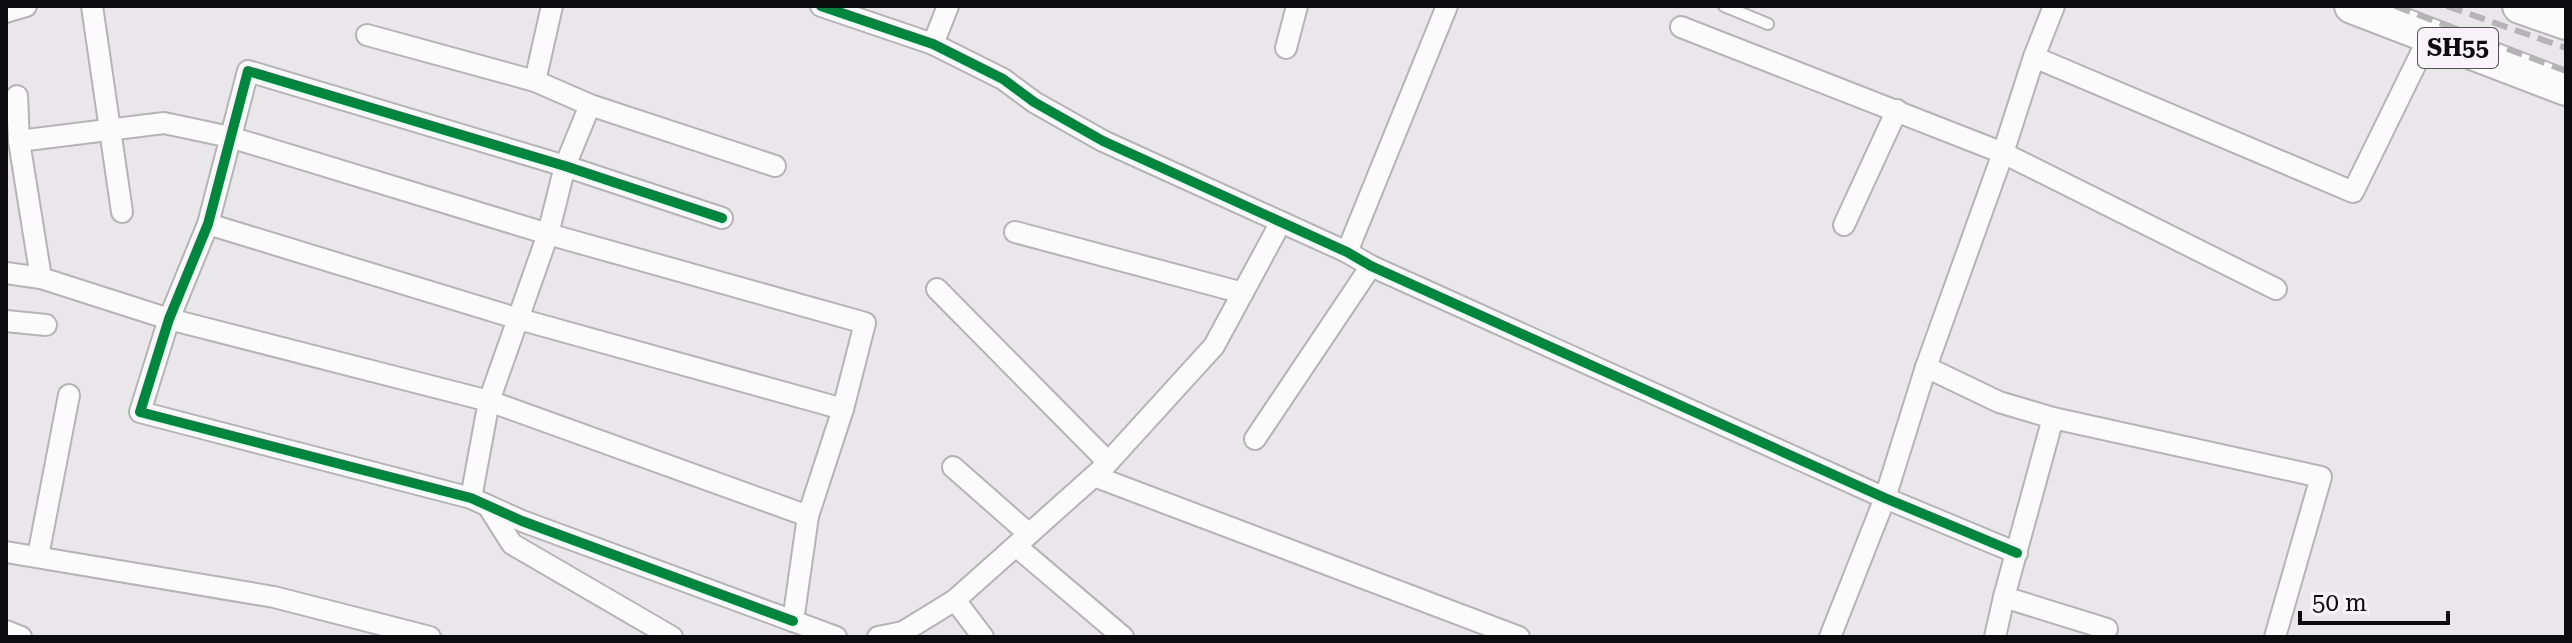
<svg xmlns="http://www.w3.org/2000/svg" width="2572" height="643" viewBox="0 0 2572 643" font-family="'Roboto Serif',serif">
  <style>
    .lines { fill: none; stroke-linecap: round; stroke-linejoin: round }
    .service-casing { stroke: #b5b3b5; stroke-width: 14 }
    .minor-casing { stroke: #b5b3b5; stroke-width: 24 }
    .primary-casing { stroke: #b5b3b5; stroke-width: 38 }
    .service { stroke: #fcfbfc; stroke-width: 10 }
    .minor { stroke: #fcfbfc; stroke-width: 20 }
    .primary { stroke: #fcfbfc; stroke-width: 34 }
    .rail { stroke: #b5b4b5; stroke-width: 6; stroke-dasharray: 16 8; stroke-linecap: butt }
    .cycleway-casing { stroke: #f7f3f9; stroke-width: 15 }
    .cycleway { stroke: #00873e; stroke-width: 10 }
    .labels { text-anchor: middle; stroke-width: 8; stroke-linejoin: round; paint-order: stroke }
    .shield { fill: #f7f3f9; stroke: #525154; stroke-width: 2 }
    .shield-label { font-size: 24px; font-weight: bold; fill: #0c0b0d }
  </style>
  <rect width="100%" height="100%" fill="#e9e7ea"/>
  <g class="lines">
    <defs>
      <polyline id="service" points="1724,6 1768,24"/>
      <g id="minor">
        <polyline points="92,6 122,212"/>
        <polyline points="821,6 933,44 1003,79 1034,102 1103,141 1347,252 1371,266 1885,498 2017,553"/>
        <polyline points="6,12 26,6"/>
        <polyline points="1681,27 2003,153 2276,289"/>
        <polyline points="367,35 535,81 590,105 775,166"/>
        <polyline points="933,44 948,6"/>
        <polyline points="1286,48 1297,6"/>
        <polyline points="2034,57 2353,192 2429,37"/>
        <polyline points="535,81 552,6"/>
        <polyline points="17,96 19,141 41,278"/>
        <polyline points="19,141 164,123 230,137 548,234 865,323 843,409 808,516"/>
        <polyline points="722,218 565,166 248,71 208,224 169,319 140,412 471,498 522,521 793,621"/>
        <polyline points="208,224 519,319 843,409"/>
        <polyline points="1844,225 1897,110"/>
        <polyline points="1015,232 1243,293"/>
        <polyline points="1347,252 1447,6"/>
        <polyline points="6,273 41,278 169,319 489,401 808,516 793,621 836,637"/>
        <polyline points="937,289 1108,462"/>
        <polyline points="6,321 46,325"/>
        <polyline points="1926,367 1999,402 2053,418 2321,477 2275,637"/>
        <polyline points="2053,418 2004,597 2107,629"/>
        <polyline points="1255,439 1371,266"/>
        <polyline points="953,467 1029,534"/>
        <polyline points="1094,476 1519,637"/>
        <polyline points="471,498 489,401 548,234 565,166 590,105"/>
        <polyline points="488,506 512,544 672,637"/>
        <polyline points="1016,546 1123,637"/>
        <polyline points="6,552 274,597 430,637"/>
        <polyline points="38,556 69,395"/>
        <polyline points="955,600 983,637"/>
        <polyline points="6,631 21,637"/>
        <polyline points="878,637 903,632 955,600 1103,468 1214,346 1281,222"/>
        <polyline points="1830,637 1885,498 1926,367 2003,153 2034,57 2054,6"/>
        <polyline points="1995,637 2004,597"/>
      </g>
      <g id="primary">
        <polyline points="2352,6 2566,88"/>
        <polyline points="2520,6 2566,22"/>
      </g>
    </defs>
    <use href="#service" class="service-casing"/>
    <use href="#minor" class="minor-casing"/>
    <use href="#primary" class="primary-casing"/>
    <use href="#service" class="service"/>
    <use href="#minor" class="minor"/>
    <use href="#primary" class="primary"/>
    <g class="rail">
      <polyline points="2395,6 2566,71"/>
      <polyline points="2447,6 2566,48"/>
    </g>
    <defs>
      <g id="cycleway">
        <polyline points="821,6 933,44 1003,79 1034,102 1103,141 1347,252 1371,266 1885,498 2017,553"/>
        <polyline points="722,218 565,166 248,71 208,224 169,319 140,412 471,498 522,521 793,621"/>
      </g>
    </defs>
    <use href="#cycleway" class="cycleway-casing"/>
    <use href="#cycleway" class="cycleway"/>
  </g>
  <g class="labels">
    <rect class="shield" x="2418" y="28" width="80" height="40" rx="6"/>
    <g class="shield-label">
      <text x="2458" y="56">SH55</text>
    </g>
  </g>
  <rect width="2572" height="643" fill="none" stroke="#0c0b0d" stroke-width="16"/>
  <path d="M2300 611v12h148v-12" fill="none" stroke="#0c0b0d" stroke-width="4"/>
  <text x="2312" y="611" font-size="24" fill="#0c0b0d" stroke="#f7f3f9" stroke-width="6" paint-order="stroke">50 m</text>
</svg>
